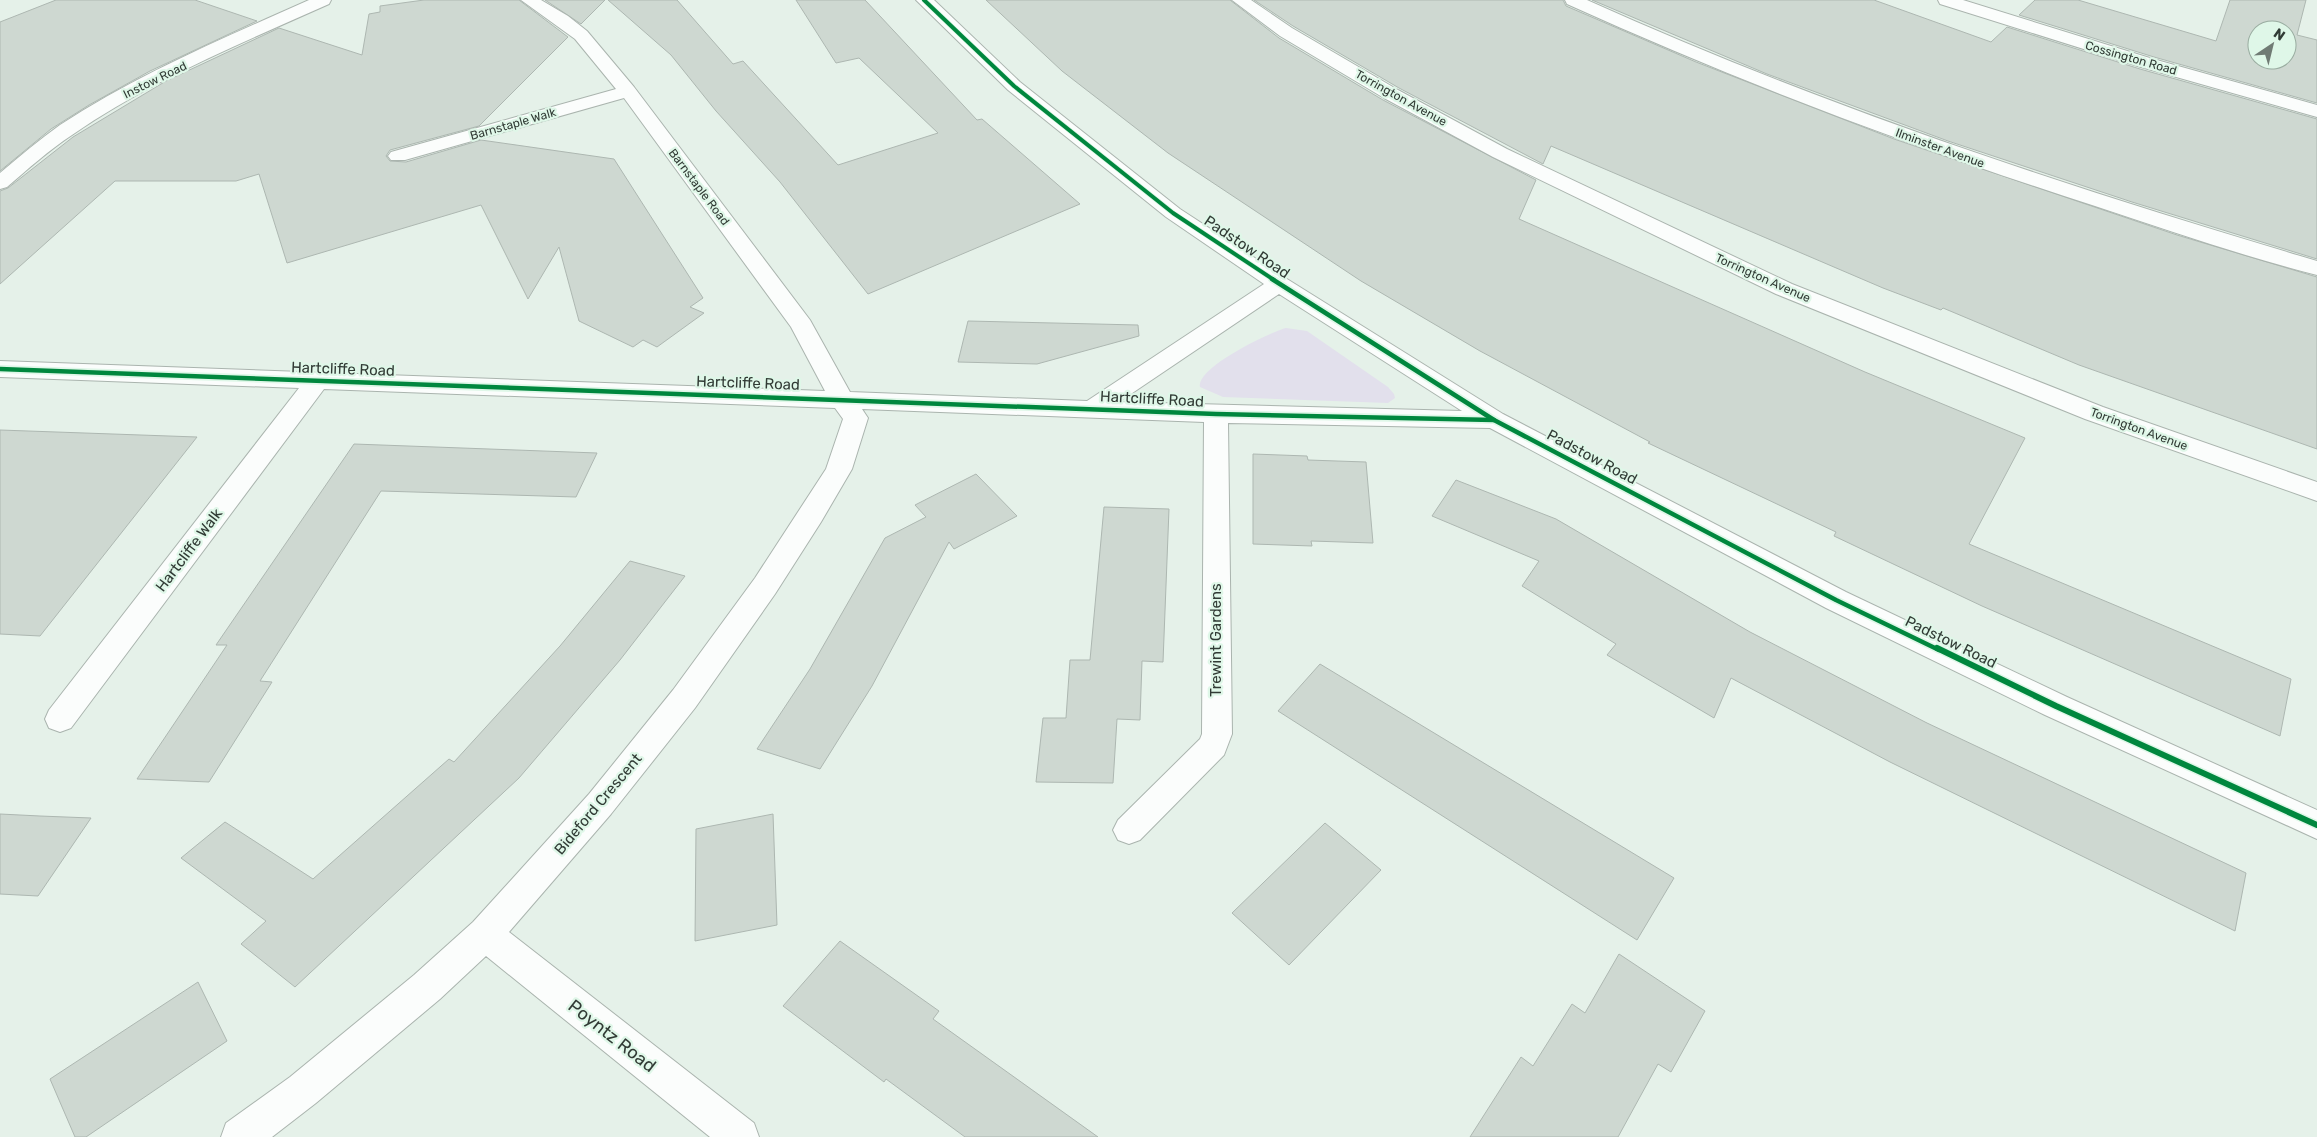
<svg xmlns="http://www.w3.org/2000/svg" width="2317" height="1137" viewBox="0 0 2317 1137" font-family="Rubik,sans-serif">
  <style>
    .green { fill: #e2e0ec }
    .building { fill: #ced8d1; stroke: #adb7b1; fill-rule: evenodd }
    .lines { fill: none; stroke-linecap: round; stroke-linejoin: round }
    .street-casing { stroke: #aab4ae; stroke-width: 2 }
    .street { fill: #fbfdfc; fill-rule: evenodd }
    .cycleway-far2-casing { stroke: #dff7e8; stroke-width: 5.5 }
    .cycleway-far1-casing { stroke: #dff7e8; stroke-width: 8 }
    .cycleway-casing { stroke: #dff7e8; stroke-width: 9 }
    .cycleway-far2 { stroke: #00873e; stroke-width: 4 }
    .cycleway-far1 { stroke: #00873e; stroke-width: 4.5 }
    .cycleway { stroke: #00873e; stroke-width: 6 }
    .labels { text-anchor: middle; stroke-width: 4.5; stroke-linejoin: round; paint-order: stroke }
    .far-street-label { font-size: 12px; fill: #313b35; stroke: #dff7e8 }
    .street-label { font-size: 15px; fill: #313b35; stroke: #dff7e8 }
    .near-street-label { font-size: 18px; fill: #313b35; stroke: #dff7e8 }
  </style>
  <rect width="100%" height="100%" fill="#e5f1e9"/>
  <path class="green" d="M1286 328 1307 331 1388 387 1394 394 1395 398 1388 403 1223 397 1200 387C1195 368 1270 332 1286 328Z"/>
  <g class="building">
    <polygon points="56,0 195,0 257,21 150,71 89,105 51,129 0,171 0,22"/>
    <polygon points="424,0 519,0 568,37 479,126 390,150 386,156 390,161 406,162 481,140 614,159 703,298 690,307 704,313 657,347 643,340 633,347 579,321 559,247 528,299 481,205 287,263 259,174 236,181 115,181 0,284 0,191 8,188 73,137 166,81 279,28 362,55 369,14 380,12 380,6"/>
    <polygon points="545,0 605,0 581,24"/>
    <polygon points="608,0 677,0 733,64 743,61 838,165 938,133 859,58 836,63 796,0 865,0 977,120 982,119 1080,204 868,294 780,182 716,111 671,55"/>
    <polygon points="986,0 1230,0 1279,38 1383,100 1536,180 1519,219 1865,372 2025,438 1969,544 2291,679 2280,736 1982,606 1834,536 1836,532 1648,443 1650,442 1480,351 1361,281 1168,153 1062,71"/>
    <polygon points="1254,0 1563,0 1566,6 1696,62 1894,139 2177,235 2317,277 2317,449 2079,365 1943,308 1941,310 1883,288 1551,146 1543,164 1399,88 1293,26"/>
    <polygon points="1592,0 1874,0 1991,42 2007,27 2140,69 2317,119 2317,259 2132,202 1948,141 1767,74"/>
    <path d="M2035 0H2078L2216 41 2230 0H2306L2297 35 2317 40V103L2154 57 2019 15ZM2257 30H2287V60H2257Z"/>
    <polygon points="968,321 1138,325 1139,336 1037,364 958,362"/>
    <polygon points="0,430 197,437 40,636 0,634"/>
    <polygon points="354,444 597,453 576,497 381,491 260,681 272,682 209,782 137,779 227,645 216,645"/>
    <polygon points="1253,454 1307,456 1308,460 1366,462 1373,543 1311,541 1312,546 1253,544"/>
    <polygon points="976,474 1017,516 954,549 949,542 872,686 820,769 757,749 810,669 885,538 926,517 915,505"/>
    <polygon points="1456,480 1556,519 1750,632 1927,723 2246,873 2235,931 1890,762 1731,678 1714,718 1607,655 1616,644 1522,586 1539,561 1432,516"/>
    <polygon points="1104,507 1169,509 1163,662 1142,661 1140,720 1117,719 1113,783 1036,782 1043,718 1066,718 1070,660 1090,660"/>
    <polygon points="630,561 685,576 620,660 519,778 295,987 241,944 266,921 181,858 225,822 313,879 449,759 454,762 560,646"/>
    <polygon points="1320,664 1674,878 1637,940 1278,711"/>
    <polygon points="0,814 40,816 91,818 38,896 0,894"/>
    <polygon points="773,814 777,925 695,941 696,829"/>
    <polygon points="1325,823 1381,870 1289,965 1232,913"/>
    <polygon points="840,941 939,1011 933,1019 1098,1137 965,1137 886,1079 884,1082 783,1006"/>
    <polygon points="1619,954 1705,1011 1671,1072 1658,1064 1618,1137 1470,1137 1521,1057 1533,1066 1572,1004 1585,1013"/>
    <polygon points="198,982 227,1041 86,1137 75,1137 50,1079"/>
  </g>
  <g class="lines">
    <defs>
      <g id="street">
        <path d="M309 0H331L329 4C242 43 151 80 72 135 49 150 28 169 7 187L0 189V173C20 156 39 140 60 125 138 74 224 38 309 0Z"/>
        <path d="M521 0H541L568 16 587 31 634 87 810 320 850 392 1087 401 1264 284 1166 217 1008 90 916 0H934L1020 82 1180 209 1287 279 1503 414 1846 592 2067 697 2317 810V839L2045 715 1826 608 1490 428 1228 423 1232 734 1224 755 1140 840 1129 844 1118 840 1113 830 1118 820 1200 739 1202 734 1204 422 862 409 868 418 852 469 821 522 775 594 695 708 611 814 509 932 754 1123 759 1137H710L486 956 440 999 316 1103 272 1137H221L226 1123 290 1077 414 975 473 922 589 794 673 690 755 578 826 469 843 419 835 408 324 389 71 728 60 732 49 728 45 719 49 710 299 388 0 377V361L825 391 791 327 624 98 405 160H391L388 156 391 152 616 89 575 39ZM1279 294 1462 411 1119 402Z"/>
        <polygon points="1232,0 1251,0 1292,28 1398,90 1507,149 1792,284 2103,407 2317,482 2317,501 2085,419 1776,294 1493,157 1384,98 1280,36"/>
        <path d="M1565 0H1587C1824 107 2068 187 2317 261V275C2242 256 2168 230 2095 206 1915 148 1739 82 1567 4Z"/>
        <polygon points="1938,0 1963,0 2153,59 2317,105 2317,117 2141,67 1940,4"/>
      </g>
    </defs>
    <use href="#street" class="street-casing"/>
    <use href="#street" class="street"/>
    <defs>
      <polyline id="cycleway-far2" points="924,0 1014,86 1173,213 1274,280"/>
      <g id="cycleway-far1">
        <polyline points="1272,279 1494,420 1836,600 1939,650"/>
        <polyline points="0,369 1216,414 1494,420"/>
      </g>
      <polyline id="cycleway" points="1937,648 2056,706 2317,825"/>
    </defs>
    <use href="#cycleway-far2" class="cycleway-far2-casing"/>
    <use href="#cycleway-far1" class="cycleway-far1-casing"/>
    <use href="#cycleway" class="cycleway-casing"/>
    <use href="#cycleway-far2" class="cycleway-far2"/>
    <use href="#cycleway-far1" class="cycleway-far1"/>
    <use href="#cycleway" class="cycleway"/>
  </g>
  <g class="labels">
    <g class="far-street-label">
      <text transform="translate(2131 58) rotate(16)" y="4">Cossington Road</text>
      <text transform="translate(155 80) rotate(-26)" y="4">Instow Road</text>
      <text transform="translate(1401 98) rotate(29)" y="4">Torrington Avenue</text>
      <text transform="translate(513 124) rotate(-16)" y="4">Barnstaple Walk</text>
      <text transform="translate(1940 148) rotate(20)" y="4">Ilminster Avenue</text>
      <text transform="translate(699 187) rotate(53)" y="4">Barnstaple Road</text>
      <text transform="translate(1763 278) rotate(24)" y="4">Torrington Avenue</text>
      <text transform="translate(2139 429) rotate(20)" y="4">Torrington Avenue</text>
    </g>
    <g class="street-label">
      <text transform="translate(1247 247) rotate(34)" y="5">Padstow Road</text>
      <text transform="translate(343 369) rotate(2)" y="5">Hartcliffe Road</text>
      <text transform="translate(748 383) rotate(2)" y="5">Hartcliffe Road</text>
      <text transform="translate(1152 399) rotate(3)" y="5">Hartcliffe Road</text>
      <text transform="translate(1592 457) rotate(28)" y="5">Padstow Road</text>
      <text transform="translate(189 550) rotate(-53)" y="5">Hartcliffe Walk</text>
      <text transform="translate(1216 640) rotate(-90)" y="5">Trewint Gardens</text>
      <text transform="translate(1951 642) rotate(26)" y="5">Padstow Road</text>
      <text transform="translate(598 804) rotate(-50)" y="5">Bideford Crescent</text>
    </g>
    <g class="near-street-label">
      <text transform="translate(612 1036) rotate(38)" y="6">Poyntz Road</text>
    </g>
  </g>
  <g transform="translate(2272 45) rotate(35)"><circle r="24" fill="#dff7e8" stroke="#99aca0"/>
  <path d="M0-4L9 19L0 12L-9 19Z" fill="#707b74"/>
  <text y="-8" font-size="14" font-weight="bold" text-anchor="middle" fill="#313b35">N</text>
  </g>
</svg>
